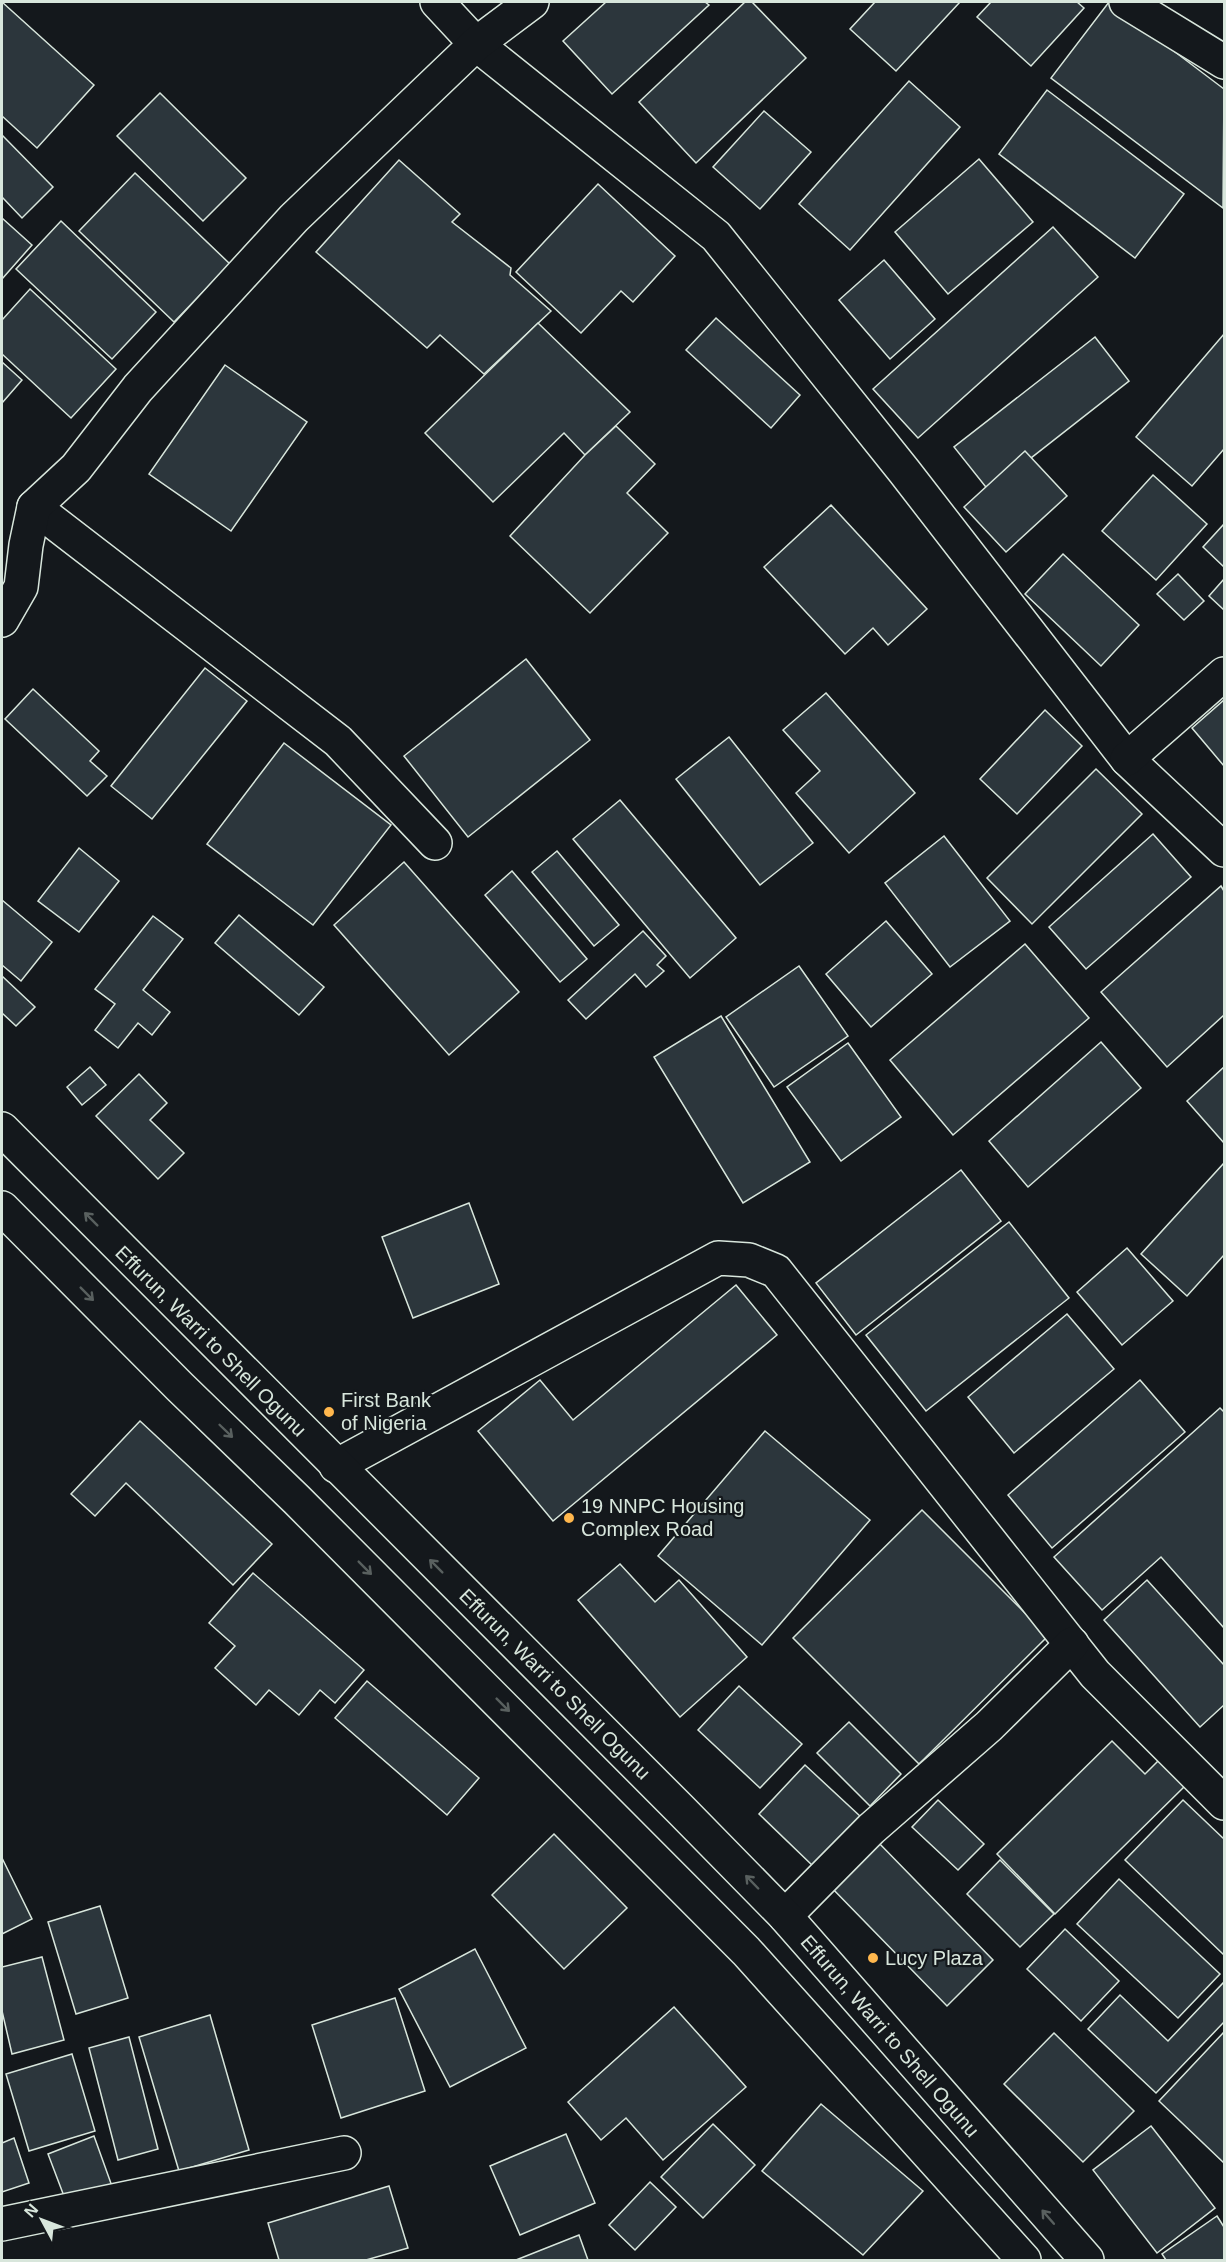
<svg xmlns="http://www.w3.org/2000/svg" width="1226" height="2262" viewBox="0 0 1226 2262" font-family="Arial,sans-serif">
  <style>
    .building { fill: #2c363c; stroke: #d8e6dc; stroke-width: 1.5 }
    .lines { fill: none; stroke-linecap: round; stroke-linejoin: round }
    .street-casing { stroke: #d8e6dc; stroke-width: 36 }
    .secondary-casing { stroke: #d8e6dc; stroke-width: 36 }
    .street { stroke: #14181c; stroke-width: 33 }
    .secondary { stroke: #14181c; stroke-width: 33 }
    .oneway { stroke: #59605f }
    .poi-dot { fill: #ffb74d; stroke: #14181c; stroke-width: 2 }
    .labels { text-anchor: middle; stroke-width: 4.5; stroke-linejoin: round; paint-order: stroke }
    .street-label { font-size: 20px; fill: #d8e6dc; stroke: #14181c }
    .poi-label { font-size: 20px; fill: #d8e6dc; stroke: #14181c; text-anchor: start }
  </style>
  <rect width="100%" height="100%" fill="#14181c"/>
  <g class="building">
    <polygon points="2,2 94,85 37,148 2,116"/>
    <polygon points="606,2 705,2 709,5 612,94 563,41"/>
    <polygon points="745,2 752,2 806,58 696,163 639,102"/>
    <polygon points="875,2 960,2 896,71 850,29"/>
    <polygon points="991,2 1077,2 1084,8 1031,66 977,17"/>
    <polygon points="1109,2 1224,89 1223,208 1051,78"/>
    <polygon points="909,81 960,127 850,250 799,204"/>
    <polygon points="1047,90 1184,194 1135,258 999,154"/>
    <polygon points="160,93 246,178 203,221 117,136"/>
    <polygon points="764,111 811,152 760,209 713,167"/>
    <polygon points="2,135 53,187 22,218 2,197"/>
    <polygon points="979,159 1033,222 948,294 895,232"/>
    <polygon points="399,160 460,214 452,222 511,268 510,275 551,311 484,374 440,335 427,348 316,252"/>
    <polygon points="135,173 230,264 174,322 79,231"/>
    <polygon points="598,184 675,256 633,302 621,291 581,333 516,272"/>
    <polygon points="2,218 32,245 2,279"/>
    <polygon points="61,221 156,312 112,359 16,269"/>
    <polygon points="1053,227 1098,277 918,438 873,389"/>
    <polygon points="884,260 935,319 890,359 839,300"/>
    <polygon points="30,289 116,369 71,418 2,354 2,320"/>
    <polygon points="716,318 800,395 771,428 686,350"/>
    <polygon points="538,323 630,412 585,455 564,433 493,502 425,433"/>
    <polygon points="1224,334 1224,449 1192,486 1136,437"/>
    <polygon points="1095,337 1129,381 989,491 954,447"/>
    <polygon points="2,362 22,380 2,403"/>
    <polygon points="225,365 307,422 231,531 149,474"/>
    <polygon points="616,426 655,464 627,493 668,533 590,613 510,536 585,455"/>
    <polygon points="1025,451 1067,496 1006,552 964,507"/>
    <polygon points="1153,475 1207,524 1156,580 1102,531"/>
    <polygon points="831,505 927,609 888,645 873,628 845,654 764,567"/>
    <polygon points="1224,524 1224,567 1203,547"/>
    <polygon points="1063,554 1139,625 1101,666 1025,594"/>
    <polygon points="1178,574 1204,601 1184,620 1157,594"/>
    <polygon points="1224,579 1224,610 1209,596"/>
    <polygon points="526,659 590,740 468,837 404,756"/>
    <polygon points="205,668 247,701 152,819 111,786"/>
    <polygon points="33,689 99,751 90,761 107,776 87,796 5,719"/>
    <polygon points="826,693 915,793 849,853 796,793 820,771 783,730"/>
    <polygon points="1224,700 1224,766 1192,728"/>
    <polygon points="1045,710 1082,746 1017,814 980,779"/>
    <polygon points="729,737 813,843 760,885 676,779"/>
    <polygon points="284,743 391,825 313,925 207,844"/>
    <polygon points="1096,769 1142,814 1032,924 987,878"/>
    <polygon points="620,800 736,938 690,978 573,839"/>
    <polygon points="1153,834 1191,877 1086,969 1049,927"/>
    <polygon points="944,836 1010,921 950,967 885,883"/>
    <polygon points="79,848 119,881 79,932 38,901"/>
    <polygon points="557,851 619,925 594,946 532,872"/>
    <polygon points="404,862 519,992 449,1055 334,925"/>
    <polygon points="512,871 587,959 560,982 485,895"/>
    <polygon points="1221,886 1224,891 1224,1015 1167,1067 1101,992"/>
    <polygon points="2,900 52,942 21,981 2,965"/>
    <polygon points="239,915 324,987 299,1015 215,943"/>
    <polygon points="153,916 183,939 143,990 170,1012 152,1035 138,1023 118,1048 95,1030 115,1004 95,989"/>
    <polygon points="886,921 932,974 871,1027 826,974"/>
    <polygon points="643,931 666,956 657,965 664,971 646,987 635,974 586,1019 568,1000"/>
    <polygon points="1025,944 1089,1018 953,1135 890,1060"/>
    <polygon points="799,966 848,1036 774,1087 726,1017"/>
    <polygon points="2,976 35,1007 16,1026 2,1013"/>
    <polygon points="721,1016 810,1162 743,1203 654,1057"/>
    <polygon points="1101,1042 1141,1088 1028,1187 989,1141"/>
    <polygon points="848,1043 901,1117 841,1161 787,1087"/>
    <polygon points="90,1067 106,1085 82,1105 67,1087"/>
    <polygon points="1224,1067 1224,1143 1187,1101"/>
    <polygon points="139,1074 167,1103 150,1120 184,1153 158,1179 96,1116"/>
    <polygon points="1224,1163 1224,1255 1187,1296 1141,1254"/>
    <polygon points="961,1170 1001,1221 856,1335 816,1283"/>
    <polygon points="469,1203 499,1284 413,1318 382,1237"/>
    <polygon points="1009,1222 1069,1298 926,1411 866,1335"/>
    <polygon points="1127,1248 1173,1301 1122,1345 1077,1292"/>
    <polygon points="736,1285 777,1335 553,1521 478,1431 540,1380 573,1420"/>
    <polygon points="1067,1314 1114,1369 1014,1453 968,1397"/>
    <polygon points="1140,1380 1185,1432 1052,1548 1008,1495"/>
    <polygon points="1220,1408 1224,1412 1224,1628 1161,1557 1102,1610 1054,1557"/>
    <polygon points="140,1421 272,1544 233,1585 126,1483 95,1516 71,1494"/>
    <polygon points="765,1431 870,1520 762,1645 658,1556"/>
    <polygon points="922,1510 1048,1636 919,1764 793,1638"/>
    <polygon points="620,1564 655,1602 679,1580 747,1657 680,1717 578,1600"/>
    <polygon points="253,1573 364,1670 335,1703 320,1690 299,1715 269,1690 256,1705 215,1668 235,1646 209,1623"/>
    <polygon points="1147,1580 1224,1665 1224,1705 1200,1727 1104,1620"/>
    <polygon points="367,1681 479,1778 447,1815 335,1718"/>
    <polygon points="739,1686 802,1744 760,1788 698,1730"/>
    <polygon points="849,1722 901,1774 870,1806 817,1753"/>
    <polygon points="1112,1741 1145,1774 1160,1759 1186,1785 1055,1914 997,1854"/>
    <polygon points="805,1765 861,1817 814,1867 759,1814"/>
    <polygon points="938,1800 984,1844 958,1870 912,1827"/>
    <polygon points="1183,1800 1224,1839 1224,1955 1125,1860"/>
    <polygon points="554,1834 627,1908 564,1969 492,1895"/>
    <polygon points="875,1839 993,1960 947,2006 828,1884"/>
    <polygon points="2,1858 32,1919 2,1934"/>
    <polygon points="1000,1860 1054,1914 1020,1947 967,1894"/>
    <polygon points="1119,1879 1220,1974 1178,2018 1077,1924"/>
    <polygon points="100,1906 128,1998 76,2014 48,1922"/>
    <polygon points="1065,1929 1119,1981 1081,2021 1027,1969"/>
    <polygon points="475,1949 526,2048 450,2087 399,1989"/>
    <polygon points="42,1957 64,2040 12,2054 2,2011 2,1967"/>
    <polygon points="1224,1982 1224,2022 1156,2093 1088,2029 1120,1995 1168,2041"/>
    <polygon points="395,1998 425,2091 341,2118 312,2025"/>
    <polygon points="674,2007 746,2087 663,2160 626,2118 601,2140 568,2102"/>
    <polygon points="210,2015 249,2150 179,2171 139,2037"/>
    <polygon points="1224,2032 1224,2163 1159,2101"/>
    <polygon points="1054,2033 1134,2111 1083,2162 1004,2084"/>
    <polygon points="129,2037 158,2149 118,2160 89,2048"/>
    <polygon points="72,2054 95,2131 29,2151 6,2074"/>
    <polygon points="821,2104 923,2191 863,2255 762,2171"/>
    <polygon points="713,2124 755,2165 703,2218 661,2177"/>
    <polygon points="1151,2126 1215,2208 1157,2253 1093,2170"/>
    <polygon points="566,2134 595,2203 520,2235 490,2166"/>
    <polygon points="94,2136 113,2189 67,2204 48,2154"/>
    <polygon points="14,2138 29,2183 2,2192 2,2143"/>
    <polygon points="650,2182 676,2207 635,2250 609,2225"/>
    <polygon points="389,2186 408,2248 366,2260 279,2260 268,2223"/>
    <polygon points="1217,2216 1224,2227 1224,2260 1166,2260 1162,2254"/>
    <polygon points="579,2235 588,2260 516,2260"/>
  </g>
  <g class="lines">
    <defs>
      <g id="street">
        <polyline points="437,2 476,44 716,236 904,471 1127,759 1224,850"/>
        <polyline points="1126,2 1224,62"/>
        <polyline points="34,507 338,741 435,843"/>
        <polyline points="2,620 21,587 26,545 34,507 76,468 138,388 294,218 476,44 532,2"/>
        <polyline points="1127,759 1224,674"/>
        <polyline points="336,1466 718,1258 749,1260 776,1271 1095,1674 1224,1803"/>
        <polyline points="785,1916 871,1829 989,1726 1072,1644"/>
        <polyline points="2,2224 344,2153"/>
      </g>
      <g id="secondary">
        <polyline points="2,1129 681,1810 785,1916 1087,2260"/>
        <polyline points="2,1208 180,1387 297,1500 746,1951 1024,2260"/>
      </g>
    </defs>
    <use href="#street" class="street-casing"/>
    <use href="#secondary" class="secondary-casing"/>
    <use href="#street" class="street"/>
    <use href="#secondary" class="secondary"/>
  </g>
  <defs><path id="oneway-shaft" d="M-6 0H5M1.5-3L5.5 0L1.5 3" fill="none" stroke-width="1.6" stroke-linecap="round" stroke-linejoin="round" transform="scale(1.5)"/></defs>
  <g class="oneway">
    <use href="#oneway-shaft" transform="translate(91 1219) rotate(-135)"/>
    <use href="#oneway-shaft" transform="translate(87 1294) rotate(45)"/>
    <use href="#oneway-shaft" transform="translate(226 1431) rotate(44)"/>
    <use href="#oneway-shaft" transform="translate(436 1566) rotate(-135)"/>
    <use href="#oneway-shaft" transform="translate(365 1568) rotate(45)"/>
    <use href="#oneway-shaft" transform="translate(503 1705) rotate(45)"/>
    <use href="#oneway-shaft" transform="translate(752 1882) rotate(-134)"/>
    <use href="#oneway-shaft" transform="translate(1048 2217) rotate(-131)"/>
  </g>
  <g class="poi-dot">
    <circle cx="329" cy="1412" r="6"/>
    <circle cx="569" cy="1518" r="6"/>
    <circle cx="873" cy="1958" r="6"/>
  </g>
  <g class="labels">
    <g class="street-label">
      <text transform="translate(211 1341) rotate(45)" y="7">Effurun, Warri to Shell Ogunu</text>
      <text transform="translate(555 1684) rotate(45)" y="7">Effurun, Warri to Shell Ogunu</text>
      <text transform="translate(890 2036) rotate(49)" y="7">Effurun, Warri to Shell Ogunu</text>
    </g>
    <g class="poi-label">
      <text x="341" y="1407">First Bank<tspan x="341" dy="23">of Nigeria</tspan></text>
      <text x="581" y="1513">19 NNPC Housing<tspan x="581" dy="23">Complex Road</tspan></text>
      <text x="885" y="1965">Lucy Plaza</text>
    </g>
  </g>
  <rect width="1226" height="2262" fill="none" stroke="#d8e6dc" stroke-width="6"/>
  <g transform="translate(42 2220) rotate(311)" stroke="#14181c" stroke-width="4.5" paint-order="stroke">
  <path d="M0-4.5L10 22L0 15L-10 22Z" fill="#d8e6dc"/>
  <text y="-9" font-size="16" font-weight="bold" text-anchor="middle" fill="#d8e6dc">N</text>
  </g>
</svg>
